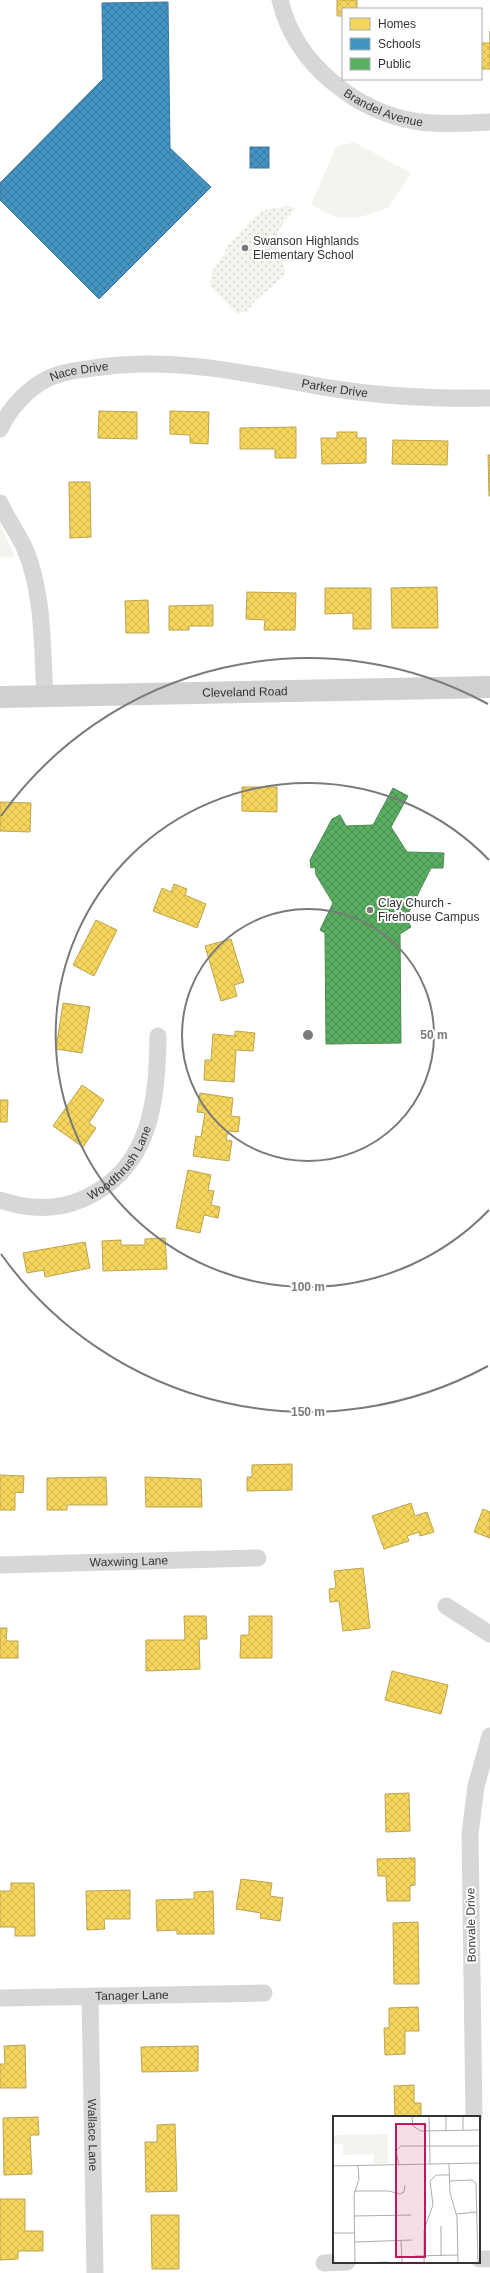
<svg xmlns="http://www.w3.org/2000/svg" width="490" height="2273" viewBox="0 0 490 2273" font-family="Helvetica,sans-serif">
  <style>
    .grass { fill: #f1f5ed }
    .park { fill: url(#park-dots) }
    .homes { fill: url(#homes-cross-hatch); stroke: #bca450 }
    .schools { fill: url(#schools-cross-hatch); stroke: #3e7698 }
    .public { fill: url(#public-cross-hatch); stroke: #4e8953 }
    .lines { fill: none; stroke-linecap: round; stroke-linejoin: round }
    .street { stroke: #d7d7d7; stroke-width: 17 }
    .secondary { stroke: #d0d0d0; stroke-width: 22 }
    .ring { fill: none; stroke: #7a7a7a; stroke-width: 2 }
    .poi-dot { fill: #7a7a7a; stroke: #fff; stroke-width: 1.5 }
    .labels { text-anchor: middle; stroke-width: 4; stroke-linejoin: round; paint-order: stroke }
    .street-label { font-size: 12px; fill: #333; stroke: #fff }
    .poi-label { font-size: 12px; fill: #333; stroke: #fff; text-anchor: start }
    .inset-road { fill: none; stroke: #adadad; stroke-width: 1 }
    .view { fill: #c2185b; fill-opacity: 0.15; stroke: #c2185b; stroke-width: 2 }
    .inset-edge { fill: none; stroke: #333; stroke-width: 2 }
    .centre { fill: #7a7a7a; stroke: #fff; stroke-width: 2 }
    .ring-label { font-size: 12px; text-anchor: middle; font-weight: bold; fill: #7a7a7a; stroke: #fff; stroke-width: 4; stroke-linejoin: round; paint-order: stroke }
  </style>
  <defs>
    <pattern id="park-dots" width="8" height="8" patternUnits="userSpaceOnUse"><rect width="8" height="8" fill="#f1f5ed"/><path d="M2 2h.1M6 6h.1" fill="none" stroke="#cfd2cc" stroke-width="1.8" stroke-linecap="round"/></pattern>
    <pattern id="homes-cross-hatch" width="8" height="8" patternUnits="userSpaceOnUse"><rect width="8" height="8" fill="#f6d55c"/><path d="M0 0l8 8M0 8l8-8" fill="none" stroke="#d3b750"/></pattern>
    <pattern id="schools-cross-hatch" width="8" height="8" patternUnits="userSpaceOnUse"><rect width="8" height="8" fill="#4393c3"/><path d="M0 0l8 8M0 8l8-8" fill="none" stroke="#39799f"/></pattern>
    <pattern id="public-cross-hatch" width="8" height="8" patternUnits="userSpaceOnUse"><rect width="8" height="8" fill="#5aae61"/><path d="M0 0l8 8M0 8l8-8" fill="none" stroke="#4b8e51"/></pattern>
  </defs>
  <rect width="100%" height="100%" fill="#fff"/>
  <g class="grass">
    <polygon points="354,142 411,173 388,208 357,218 335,217 311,205 336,147"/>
    <polygon points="0,524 15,557 0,558"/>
  </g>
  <polygon class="park" points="287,206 296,208 277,232 278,246 286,274 255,301 247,311 237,314 210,286 212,272 225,253 227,246 261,211"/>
  <g class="homes">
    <polygon points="337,0 357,0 357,9 343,9 343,16 337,16"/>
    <polygon points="490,31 490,69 481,69 481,43 490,43"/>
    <polygon points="99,411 137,412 137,439 98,438"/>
    <polygon points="170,411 209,412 208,444 190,443 190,435 170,434"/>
    <polygon points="296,427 296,458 275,458 275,449 240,449 240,428"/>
    <polygon points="337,432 357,432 357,438 366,438 366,463 322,464 321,438 337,438"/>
    <polygon points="393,440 448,441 447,465 392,464"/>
    <polygon points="488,455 490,455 490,496 489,496"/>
    <polygon points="69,482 90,482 91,537 70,538"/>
    <polygon points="437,587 438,628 392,628 391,588"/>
    <polygon points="325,588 371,588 371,629 353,629 353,613 325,614"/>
    <polygon points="247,592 296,593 295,630 264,630 265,620 246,619"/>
    <polygon points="148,600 149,633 126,633 125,601"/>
    <polygon points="213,605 213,626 189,626 189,630 169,630 169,606"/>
    <polygon points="242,787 277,787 277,812 242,811"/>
    <polygon points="0,802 31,803 30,832 0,831"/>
    <polygon points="174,884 187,889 185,895 206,904 197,928 153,911 162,888 171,892"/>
    <polygon points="96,920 117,930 94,976 73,965"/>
    <polygon points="231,939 244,982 234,985 237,996 221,1001 205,946"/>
    <polygon points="63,1003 90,1007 82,1053 56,1049"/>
    <polygon points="235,1031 255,1033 253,1051 236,1050 234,1082 204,1080 205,1060 211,1060 213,1034 235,1036"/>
    <polygon points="82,1085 104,1100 89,1123 96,1128 83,1147 53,1126"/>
    <polygon points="200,1093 233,1098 231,1116 240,1117 238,1132 228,1131 226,1140 232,1141 229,1161 193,1156 196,1136 201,1137 205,1113 197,1112"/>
    <polygon points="0,1100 8,1100 7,1122 0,1122"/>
    <polygon points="188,1170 211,1175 208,1190 214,1191 211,1205 220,1207 218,1218 204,1215 200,1233 176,1228"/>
    <polygon points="165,1238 167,1269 103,1271 102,1241 121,1240 121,1245 145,1245 145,1239"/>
    <polygon points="85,1242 90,1268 45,1277 44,1270 27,1273 23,1253"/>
    <polygon points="292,1464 292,1490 247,1491 247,1477 252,1477 252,1465"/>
    <polygon points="0,1475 24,1476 23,1493 15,1492 15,1510 0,1510"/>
    <polygon points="106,1477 107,1505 67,1505 67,1510 47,1510 47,1478"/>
    <polygon points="145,1477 201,1479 202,1507 146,1507"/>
    <polygon points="411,1503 415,1516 427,1512 434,1532 420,1536 419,1532 407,1536 409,1541 384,1549 372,1516"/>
    <polygon points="483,1509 490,1512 490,1538 474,1532"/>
    <polygon points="363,1568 370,1628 343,1631 339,1601 330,1602 329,1589 336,1588 334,1571"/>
    <polygon points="184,1616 206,1616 207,1639 199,1639 200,1669 146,1671 146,1640 185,1640"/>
    <polygon points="249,1616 272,1616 272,1658 240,1658 241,1635 249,1635"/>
    <polygon points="0,1628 7,1628 6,1641 18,1641 18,1658 0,1658"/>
    <polygon points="392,1671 448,1685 441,1714 385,1700"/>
    <polygon points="409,1793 410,1831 386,1832 385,1794"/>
    <polygon points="415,1858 415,1885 410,1886 410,1901 387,1901 386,1876 378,1876 377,1859"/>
    <polygon points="241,1879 272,1883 270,1896 283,1898 280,1921 260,1918 261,1913 236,1909"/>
    <polygon points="11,1883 34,1883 35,1936 15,1936 15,1927 0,1927 0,1891 11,1891"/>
    <polygon points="130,1890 130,1919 104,1919 105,1929 87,1930 86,1891"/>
    <polygon points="213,1891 214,1934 177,1934 177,1930 157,1931 156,1900 194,1899 194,1892"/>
    <polygon points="418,1922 419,1984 394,1984 393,1923"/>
    <polygon points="418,2007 419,2031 405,2031 405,2054 385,2055 384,2028 389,2028 389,2008"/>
    <polygon points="25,2045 26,2088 0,2088 0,2064 5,2064 4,2046"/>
    <polygon points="198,2046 198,2071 142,2072 141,2047"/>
    <polygon points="414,2085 414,2103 421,2103 421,2117 395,2117 394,2086"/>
    <polygon points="38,2117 39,2135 30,2135 32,2174 4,2175 3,2118"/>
    <polygon points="175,2124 177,2191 146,2192 145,2142 157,2142 157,2125"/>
    <polygon points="0,2199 25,2199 25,2231 43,2231 43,2251 18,2251 18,2259 0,2260"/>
    <polygon points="151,2215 179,2215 179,2269 152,2269"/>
  </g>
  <g class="schools">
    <polygon points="168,2 170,148 211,187 99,299 0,200 0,183 103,79 102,3"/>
    <rect x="250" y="147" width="19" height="21"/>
  </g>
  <polygon class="public" points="393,788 408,796 391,827 407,852 444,853 443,868 431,868 406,918 411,927 400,934 401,1043 326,1044 325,933 320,930 333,903 316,875 315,867 311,868 310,860 332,819 340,815 346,826 373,825"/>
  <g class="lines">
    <g class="street">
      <path id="s1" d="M280 0C295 64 357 113 420 122 443 125 467 123 490 122"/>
      <path id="s2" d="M0 429C9 409 27 389 47 379 61 372 78 370 94 368 176 355 256 376 336 389 388 397 438 399 490 398"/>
      <path d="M0 503C7 519 18 533 25 549 44 594 42 648 45 696"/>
      <path id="s3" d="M0 1200C27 1209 56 1211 83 1199 151 1169 157 1102 158 1036"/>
      <path id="s4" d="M0 1565 258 1558"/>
      <polyline points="446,1606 490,1634"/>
      <path id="s5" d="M90 1996 95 2273"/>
      <path id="s6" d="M0 1998 264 1993"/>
      <polyline points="474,2117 470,1834 476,1786 490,1736"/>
      <polyline points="479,2259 490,2259"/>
      <polyline points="324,2263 347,2262"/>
    </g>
    <path class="secondary" id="s7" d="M0 697 490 687"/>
  </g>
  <g class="ring">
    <circle cx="308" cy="1035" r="126"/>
    <path d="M489 1210A252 252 0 1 1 489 860"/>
    <path d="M488 1366A377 377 0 0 1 1 1254M1 816A377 377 0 0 1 488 704"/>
  </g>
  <g class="poi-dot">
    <circle cx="245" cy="248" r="4"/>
    <circle cx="370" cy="910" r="4"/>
  </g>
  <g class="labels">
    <g class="street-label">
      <text dy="4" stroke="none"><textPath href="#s1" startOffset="157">Brandel Avenue</textPath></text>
      <text dy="4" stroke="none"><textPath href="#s2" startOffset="103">Nace Drive</textPath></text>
      <text dy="4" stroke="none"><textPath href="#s2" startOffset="361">Parker Drive</textPath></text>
      <text dy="4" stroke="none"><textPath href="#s7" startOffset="245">Cleveland Road</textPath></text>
      <text dy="4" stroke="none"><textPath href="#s3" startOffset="138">Woodthrush Lane</textPath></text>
      <text dy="4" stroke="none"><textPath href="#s4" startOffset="129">Waxwing Lane</textPath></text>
      <text transform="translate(471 1925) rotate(-91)" y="4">Bonvale Drive</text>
      <text dy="4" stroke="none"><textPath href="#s6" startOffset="132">Tanager Lane</textPath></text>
      <text dy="4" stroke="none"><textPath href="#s5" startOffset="139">Wallace Lane</textPath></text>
    </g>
    <g class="poi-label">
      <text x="253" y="245">Swanson Highlands<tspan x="253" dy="14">Elementary School</tspan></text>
      <text x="378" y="907">Clay Church -<tspan x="378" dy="14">Firehouse Campus</tspan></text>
    </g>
  </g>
  <g transform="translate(333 2116)">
    <rect width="147" height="147" fill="#fff"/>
    <path d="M55 18V47L41 48V38L10 39V28H0V19Z" fill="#f1f5ed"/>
    <path class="inset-road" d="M79 0 80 10 88 15 147 14M96 0 97 48M113 0V15M130 0V14M116 48 117 77 124 101 125 147M66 49 63 35 68 30H147M0 50 147 47M116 65 139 64 143 67 145 147M21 75H56L67 78 71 76 72 69M124 98 144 96M21 100 78 99M0 117H22M68 125 69 147M22 126 79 124M82 140 125 139M108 140V110M22 147 21 79 26 63 25 49M27 147 55 146M91 147V114L100 89 97 65 103 59H116"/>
    <path class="view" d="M63 8H92V141H63Z"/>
    <rect width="147" height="147" class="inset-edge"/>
  </g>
  <circle cx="308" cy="1035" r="6" class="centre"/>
  <g class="ring-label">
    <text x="434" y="1039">50 m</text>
    <text x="308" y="1291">100 m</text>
    <text x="308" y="1416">150 m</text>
  </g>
  <rect x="342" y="8" width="140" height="72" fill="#ffffff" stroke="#adadad"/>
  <rect x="350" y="18" width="20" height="12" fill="#f6d55c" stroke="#adadad"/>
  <text x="378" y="28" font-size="12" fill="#333333">Homes</text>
  <rect x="350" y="38" width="20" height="12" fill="#4393c3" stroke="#adadad"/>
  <text x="378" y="48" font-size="12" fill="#333333">Schools</text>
  <rect x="350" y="58" width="20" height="12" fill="#5aae61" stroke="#adadad"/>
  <text x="378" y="68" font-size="12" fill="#333333">Public</text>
</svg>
